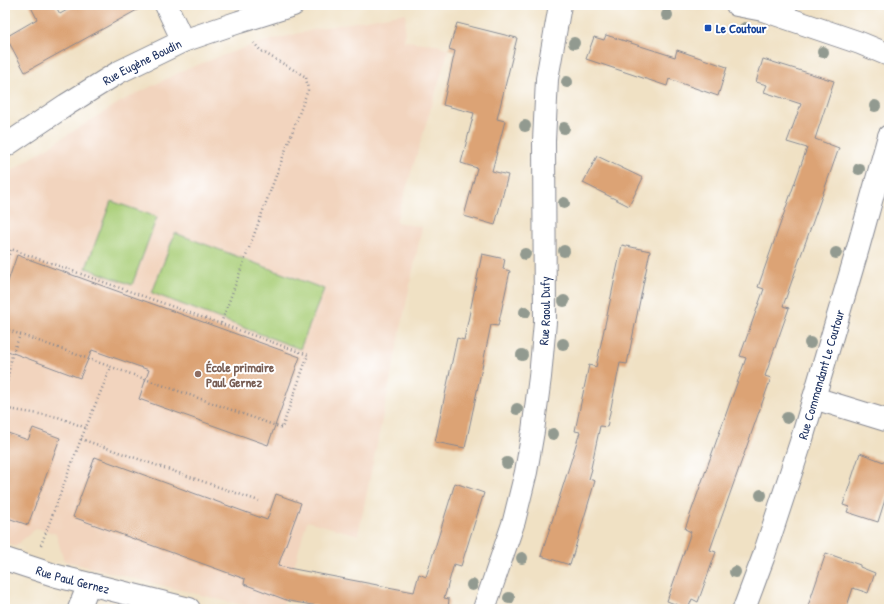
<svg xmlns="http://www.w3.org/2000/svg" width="894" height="614" viewBox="0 0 894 614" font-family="'Patrick Hand',sans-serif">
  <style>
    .built { fill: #f2d4be }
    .green { fill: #aacf79; stroke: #627f6c }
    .building { fill: #dca375 }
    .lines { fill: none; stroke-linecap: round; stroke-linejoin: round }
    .minor-casing { stroke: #868891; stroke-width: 24 }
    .path { stroke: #868891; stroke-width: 2.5; stroke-dasharray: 1 3; stroke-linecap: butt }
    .minor { stroke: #fff; stroke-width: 22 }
    .tree { fill: #929a90 }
    .transit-dot { fill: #1a4fb4; stroke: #fff; stroke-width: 1.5 }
    .education-dot { fill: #8d6e63; stroke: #fff; stroke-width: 1.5 }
    .labels { text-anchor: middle; stroke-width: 4; stroke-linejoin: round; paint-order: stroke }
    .transit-label { font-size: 13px; font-weight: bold; fill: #164399; stroke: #fff; text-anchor: start }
    .street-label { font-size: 13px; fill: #1b2f5e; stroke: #fff }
    .education-label { font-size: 13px; font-weight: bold; fill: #785e54; stroke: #fff; text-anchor: start }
  </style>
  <rect width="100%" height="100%" fill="#fff"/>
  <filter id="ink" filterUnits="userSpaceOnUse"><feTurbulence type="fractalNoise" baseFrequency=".025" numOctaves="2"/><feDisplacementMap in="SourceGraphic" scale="8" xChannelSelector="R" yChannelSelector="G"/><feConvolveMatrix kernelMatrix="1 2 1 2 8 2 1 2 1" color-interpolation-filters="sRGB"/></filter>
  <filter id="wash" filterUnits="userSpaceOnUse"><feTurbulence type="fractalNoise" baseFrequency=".012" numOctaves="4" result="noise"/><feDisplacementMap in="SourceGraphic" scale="16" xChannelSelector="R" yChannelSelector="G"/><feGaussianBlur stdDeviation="0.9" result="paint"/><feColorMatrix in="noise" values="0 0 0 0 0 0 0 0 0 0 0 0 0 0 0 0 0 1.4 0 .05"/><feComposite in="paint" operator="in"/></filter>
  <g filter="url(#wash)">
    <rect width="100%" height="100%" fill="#f0e1c4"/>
    <polygon class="built" points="406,13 404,41 434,44 449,49 396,222 422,227 358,535 307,521 282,609 257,609 64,561 56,534 37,528 15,546 5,542 5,175 64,137 120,102 184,70 224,55 255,44 321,28"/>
    <g class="green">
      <polygon points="111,201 157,217 132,285 86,268"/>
      <polygon points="175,233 324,289 300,349 152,293"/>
    </g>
    <g id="blocks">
      <g class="building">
        <polygon points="30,5 55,5 60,14 76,5 146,5 25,72 6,37 37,19"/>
        <polygon points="457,23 517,38 497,119 505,121 492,171 508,175 495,225 464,216 477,168 461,163 474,113 443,105 455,51 449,49"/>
        <polygon points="606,35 675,57 677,50 727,67 718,96 669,79 667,86 586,59 594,37 604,40"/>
        <polygon points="763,59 834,81 815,139 839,148 783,306 789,308 765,376 771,378 710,550 716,552 698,602 692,599 688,609 667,601 691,532 685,529 746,358 740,356 764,289 758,287 807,148 787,142 801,104 764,92 767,85 756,82"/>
        <polygon points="597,156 643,178 629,206 583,183"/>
        <polygon points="622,245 650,251 627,364 620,363 607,427 600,426 591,468 592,469 589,479 595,481 570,565 541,556 580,432 575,431 589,365 596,367"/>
        <polygon points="482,254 505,259 503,269 510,271 498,326 491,325 465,448 435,442 457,338 464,340"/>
        <polygon points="17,255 300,357 268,445 139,399 149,370 92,350 80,378 5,350 5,290"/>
        <polygon points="33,428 60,438 28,525 5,517 5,432 28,440"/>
        <polygon points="860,453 889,464 889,487 878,522 847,512 849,507 843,505"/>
        <polygon points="95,457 267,520 276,494 301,503 278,566 414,592 419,574 426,577 455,483 484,493 461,566 454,564 446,592 444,598 449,599 448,609 335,609 289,601 244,584 245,579 73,517"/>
        <polygon points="826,553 860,565 860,567 875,573 868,593 853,588 846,609 807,609"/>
      </g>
    </g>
  </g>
  <g filter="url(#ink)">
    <use href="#blocks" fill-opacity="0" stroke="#868891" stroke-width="1"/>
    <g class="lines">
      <defs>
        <g id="minor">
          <polyline points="166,5 183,41"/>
          <polyline points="737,5 763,10 860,43 889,55"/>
          <path id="s1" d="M5 146 66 105 119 72 183 41 239 22 293 5"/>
          <polyline points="814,398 889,421"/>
          <path id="s2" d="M5 559 57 576 189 609"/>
          <polyline points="79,609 89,584"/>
          <path id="s3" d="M484 609 514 521 526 472 533 431 540 377 545 322 544 141 547 79 560 5"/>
          <path id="s4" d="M744 609 763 558 801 442 858 248 889 136"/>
        </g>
      </defs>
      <use href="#minor" class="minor-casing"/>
      <g class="path">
        <polyline points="5,266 11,249 308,355 282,428 5,329"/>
        <polyline points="221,323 308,90 306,77 261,51 254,43"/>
        <polyline points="5,397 10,365 12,355 20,335"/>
        <polyline points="5,405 8,409 58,417 86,428"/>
        <polyline points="81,439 259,501"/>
        <polyline points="41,545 81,439 111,367"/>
      </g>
      <use href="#minor" class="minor"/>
    </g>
    <g class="tree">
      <circle cx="667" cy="15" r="6"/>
      <circle cx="745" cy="28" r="6"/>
      <circle cx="574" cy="43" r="6"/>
      <circle cx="823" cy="52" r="6"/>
      <circle cx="567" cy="82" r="6"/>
      <circle cx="875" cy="106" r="6"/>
      <circle cx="525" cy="126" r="6"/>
      <circle cx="564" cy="128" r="6"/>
      <circle cx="859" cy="169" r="6"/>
      <circle cx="564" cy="203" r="6"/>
      <circle cx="564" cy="251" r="6"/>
      <circle cx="836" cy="253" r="6"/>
      <circle cx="525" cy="254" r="6"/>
      <circle cx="564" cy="301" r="6"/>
      <circle cx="525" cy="312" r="6"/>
      <circle cx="810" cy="343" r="6"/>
      <circle cx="563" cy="344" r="6"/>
      <circle cx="522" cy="355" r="6"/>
      <circle cx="517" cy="409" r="6"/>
      <circle cx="787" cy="418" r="6"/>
      <circle cx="553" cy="434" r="6"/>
      <circle cx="507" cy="463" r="6"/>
      <circle cx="761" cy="495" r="6"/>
      <circle cx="522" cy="558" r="6"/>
      <circle cx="735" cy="572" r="6"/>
      <circle cx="472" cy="585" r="6"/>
      <circle cx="509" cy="598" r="6"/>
    </g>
  </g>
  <rect class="transit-dot" x="704" y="24" width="8" height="8" rx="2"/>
  <circle class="education-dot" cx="198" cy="374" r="4"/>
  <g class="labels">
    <g class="transit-label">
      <text x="716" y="33">Le Coutour</text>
    </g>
    <g class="street-label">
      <text dy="5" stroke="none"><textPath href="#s1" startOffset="161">Rue Eugène Boudin</textPath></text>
      <text dy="5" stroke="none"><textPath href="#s3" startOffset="306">Rue Raoul Dufy</textPath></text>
      <text dy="5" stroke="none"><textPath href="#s4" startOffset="247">Rue Commandant Le Coutour</textPath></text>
      <text dy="5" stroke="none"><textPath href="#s2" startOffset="71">Rue Paul Gernez</textPath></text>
    </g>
    <g class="education-label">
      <text x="206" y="372">École primaire<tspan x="206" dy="15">Paul Gernez</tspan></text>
    </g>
  </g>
  <rect width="894" height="614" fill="none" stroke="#fff" stroke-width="20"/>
</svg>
